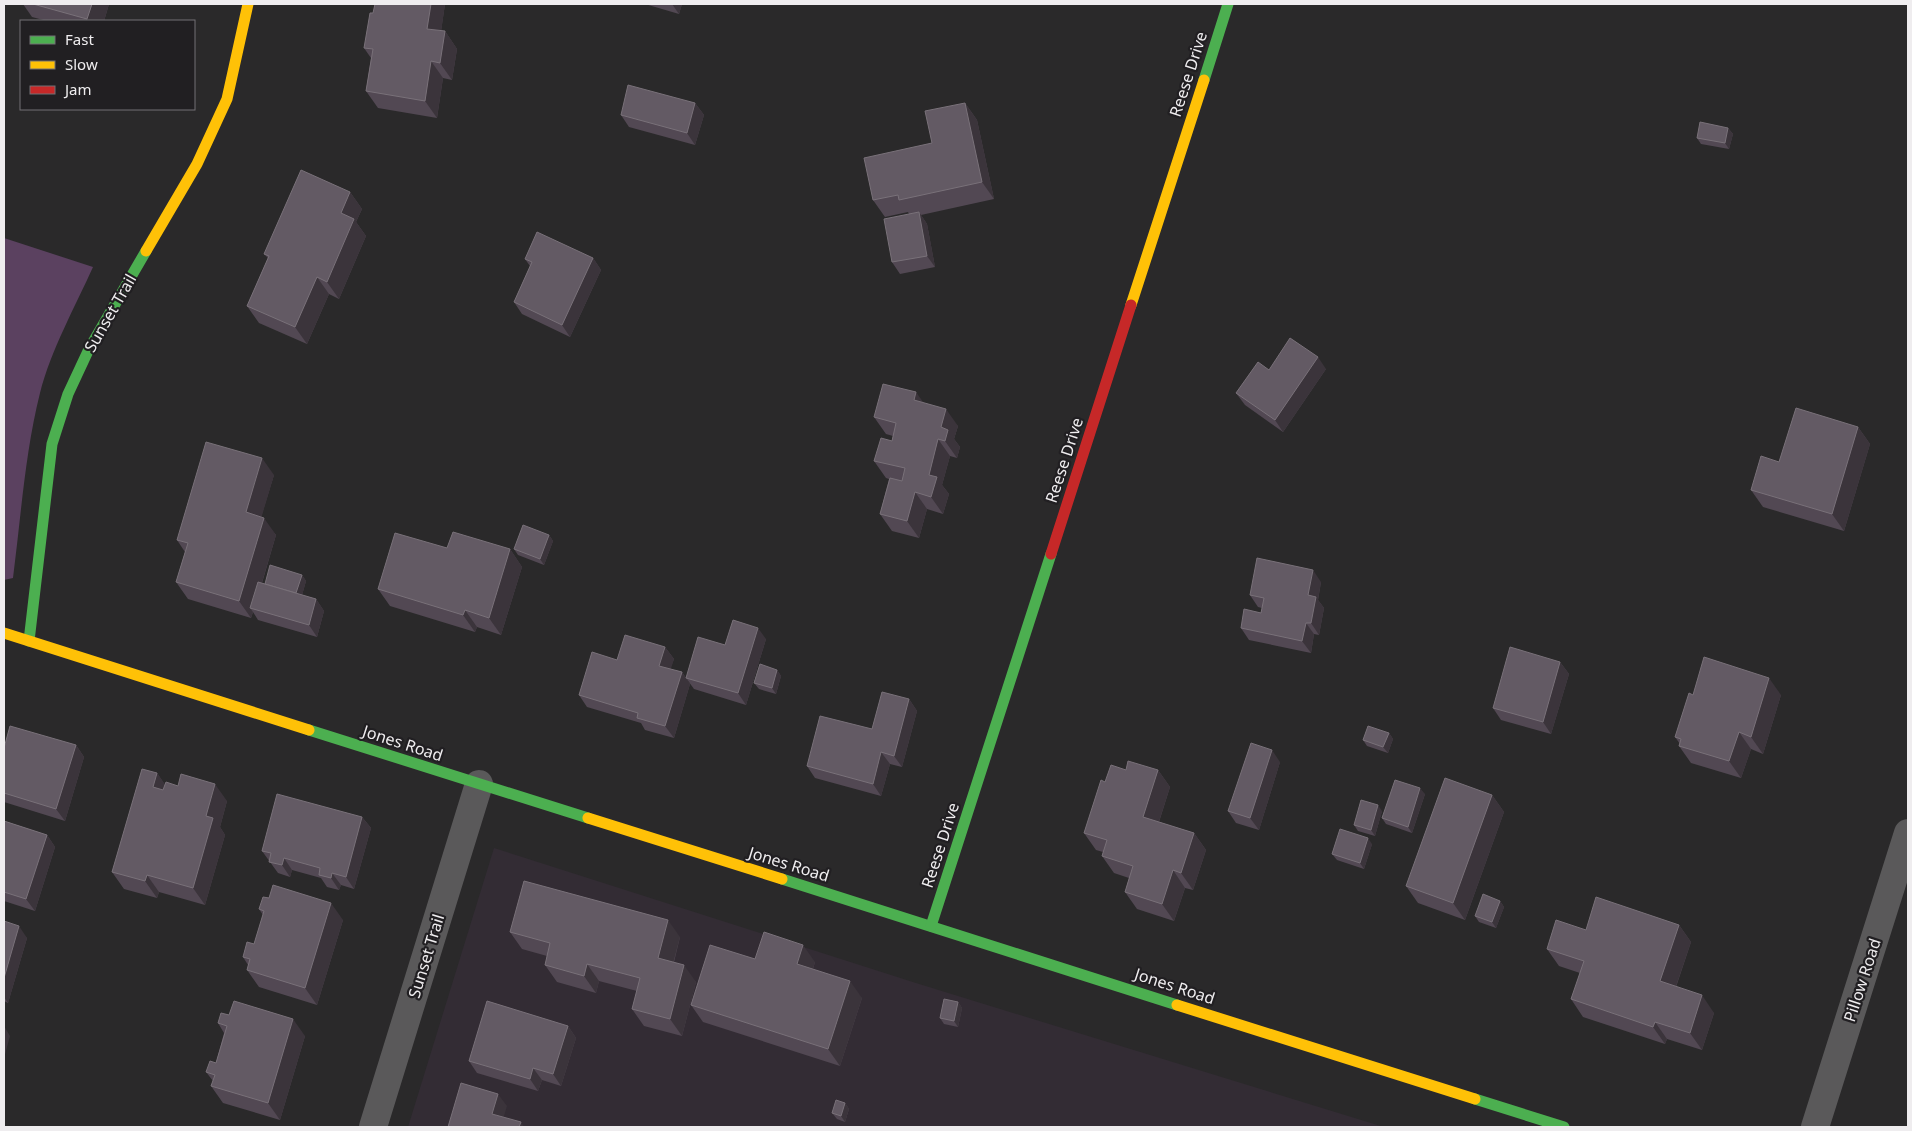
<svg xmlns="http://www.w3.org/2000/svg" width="1912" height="1131" viewBox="0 0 1912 1131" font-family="'Noto Sans',sans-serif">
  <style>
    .built { fill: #332c34 }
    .green { fill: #5b4160 }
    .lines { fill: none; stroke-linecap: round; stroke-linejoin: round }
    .street { stroke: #5a595a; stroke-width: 28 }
    .fast { stroke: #4caf50; stroke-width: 11 }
    .slow { stroke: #ffc107; stroke-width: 11 }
    .jam { stroke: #c62828; stroke-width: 11 }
    .wall { fill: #524853 }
    .shaded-wall { fill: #3b343b }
    .building { fill: #635a64; stroke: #797179 }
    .labels { text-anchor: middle; stroke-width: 4.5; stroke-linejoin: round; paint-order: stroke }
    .street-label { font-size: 16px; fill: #efedef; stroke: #211f22 }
  </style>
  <rect width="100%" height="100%" fill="#2a292a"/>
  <polygon class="built" points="494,848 916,983 1384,1127 408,1127"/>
  <path class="green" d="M4 238 93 267C75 307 51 350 40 393 25 453 21 516 13 578L4 580Z"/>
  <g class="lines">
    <g class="street">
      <polyline points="373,1127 479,784"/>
      <polyline points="1815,1127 1908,833"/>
    </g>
    <g class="fast">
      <polyline points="1204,80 1228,4"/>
      <polyline points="29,641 52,444 68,394 89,349 146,251"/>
      <polyline points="309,730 588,818"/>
      <polyline points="782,879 1177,1005"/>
      <polyline points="931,926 1051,554"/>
      <polyline points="1475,1099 1564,1127"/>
    </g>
    <g class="slow">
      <polyline points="146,251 197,164 227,99 248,4"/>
      <polyline points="1131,305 1204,80"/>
      <polyline points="4,633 309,730"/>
      <polyline points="588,818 782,879"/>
      <polyline points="1177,1005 1475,1099"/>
    </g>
    <polyline class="jam" points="1051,554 1131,305"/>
  </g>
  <g class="wall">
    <polygon points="23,4 109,4 104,21 47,21 32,17"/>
    <polygon points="445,4 441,31 445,31 457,49 452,80 443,78 437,118 378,108 366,91 371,58 364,48 373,13"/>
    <polygon points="645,4 682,4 679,14"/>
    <polygon points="695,103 704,115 695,145 629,127 621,115"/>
    <polygon points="965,103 977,120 994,199 921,215 927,224 935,267 900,274 892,262 909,214 908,212 885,217 873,200 932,143"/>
    <polygon points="1728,128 1733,134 1729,149 1701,144 1697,138"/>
    <polygon points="350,192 362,209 356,222 366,236 339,299 329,294 307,344 259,323 247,306 268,258 264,254"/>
    <polygon points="593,258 601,270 570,337 522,314 514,302 530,266 525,259"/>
    <polygon points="1326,369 1283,432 1245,405 1236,393 1269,370"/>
    <polygon points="924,403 958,426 954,439 960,447 957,458 950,456 942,485 949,494 943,514 927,509 919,538 892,531 880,514 889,479 886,478 874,461 892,441 893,436 886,434 874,417"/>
    <polygon points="1858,427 1870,444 1844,531 1763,507 1751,490 1779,462"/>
    <polygon points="274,475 261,517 276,535 262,583 265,584 302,575 306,581 302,595 316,599 324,611 317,637 258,620 253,612 251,618 188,599 176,582 185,552 177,540"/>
    <polygon points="549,535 553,541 544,565 518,555 514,549"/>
    <polygon points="447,548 510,549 522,567 501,635 477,627 475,632 390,606 378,589"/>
    <polygon points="1321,582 1318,600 1324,608 1319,635 1314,634 1311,653 1249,640 1241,628 1261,613 1262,608 1258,607 1250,595"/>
    <polygon points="766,639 746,705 694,689 686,678 725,645"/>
    <polygon points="665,647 674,659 670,669 682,672 690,684 674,738 645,730 641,723 587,707 579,695 617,660"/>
    <polygon points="1560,662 1569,674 1551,734 1501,720 1493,708"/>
    <polygon points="777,670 781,676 776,694 759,689 754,683"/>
    <polygon points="1693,695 1781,695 1763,754 1751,749 1741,778 1691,763 1679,746 1680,744 1675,737"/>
    <polygon points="909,699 917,711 902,767 890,764 881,796 815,778 807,766 872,729"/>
    <polygon points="1389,733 1393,739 1388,753 1367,746 1363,740"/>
    <polygon points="76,745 84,757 65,821 4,802 4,748"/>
    <polygon points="1280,762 1259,830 1236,823 1228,811"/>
    <polygon points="1126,770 1158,770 1170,787 1159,822 1194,833 1206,850 1193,890 1185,888 1174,921 1137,909 1125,892 1129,878 1114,873 1102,856 1103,852 1096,850 1084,833 1105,782"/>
    <polygon points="157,773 165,785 227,801 220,827 225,835 205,905 159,892 157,898 124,889 112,872"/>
    <polygon points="1425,794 1412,833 1386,824 1382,818"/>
    <polygon points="1492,795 1504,812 1465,920 1418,903 1406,886"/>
    <polygon points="1382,811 1375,836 1358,831 1354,825"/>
    <polygon points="362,817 371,828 354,889 341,885 339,890 327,887 321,878 292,870 290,877 278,873 262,851"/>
    <polygon points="4,821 47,835 55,847 35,911 4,901"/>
    <polygon points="1372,844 1364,869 1337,860 1332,854"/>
    <polygon points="1500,901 1504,907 1496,928 1479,922 1475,916"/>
    <polygon points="259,909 343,920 317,1005 259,987 247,970 248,965 243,957 254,944 263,915"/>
    <polygon points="4,921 27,938 8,1003 4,1001"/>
    <polygon points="1679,925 1691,942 1676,987 1714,1013 1702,1050 1667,1039 1665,1044 1583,1017 1571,999 1580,973 1559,966 1547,949 1586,930"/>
    <polygon points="510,932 680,937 674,962 696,982 682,1036 644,1026 632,1009 637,991 599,981 596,993 557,982 545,965 547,956 522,949"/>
    <polygon points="755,959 815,962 813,969 862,998 840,1066 703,1022 691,1005"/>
    <polygon points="958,1002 962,1008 958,1027 944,1024 940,1018"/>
    <polygon points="218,1023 305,1036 280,1120 223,1103 211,1086 213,1081 206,1072 216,1063 224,1033"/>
    <polygon points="568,1026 576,1038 561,1086 542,1080 538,1091 477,1073 469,1061"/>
    <polygon points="845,1103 849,1109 845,1122 837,1119 832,1113"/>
  </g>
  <g class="shaded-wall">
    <polygon points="92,4 109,4 104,21 89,21 87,19"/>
    <polygon points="431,4 445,4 439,46 427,29"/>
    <polygon points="672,4 682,4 679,14"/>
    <polygon points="445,31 457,49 452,80 440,63"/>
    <polygon points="431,61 443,78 437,118 425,101"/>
    <polygon points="695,103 704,115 695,145 687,133"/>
    <polygon points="965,103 977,120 994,199 982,182"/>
    <polygon points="1728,128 1733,134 1729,149 1725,143"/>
    <polygon points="350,192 362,209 356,222 366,236 339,299 327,282 341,213"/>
    <polygon points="919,212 927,224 935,267 927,256"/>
    <polygon points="593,258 601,270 570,337 562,325"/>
    <polygon points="317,277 329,294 307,344 295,327"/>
    <polygon points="1318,357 1326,369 1283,432 1275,420"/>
    <polygon points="916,392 928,409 914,400"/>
    <polygon points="946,409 958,426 954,439 960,447 957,458 945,441 941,427"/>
    <polygon points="1858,427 1870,444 1844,531 1832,514"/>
    <polygon points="938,439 950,456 942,485 949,494 943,514 931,497 929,475"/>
    <polygon points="262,458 274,475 258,529 246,512"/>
    <polygon points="915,492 927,509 919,538 907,521"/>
    <polygon points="264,518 276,535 254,609 250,608 253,612 251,618 239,601"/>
    <polygon points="549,535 553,541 544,565 540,559"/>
    <polygon points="510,549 522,567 501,635 489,618"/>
    <polygon points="1313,570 1321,582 1318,600 1324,608 1319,635 1311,623 1308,595"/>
    <polygon points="302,575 306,581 301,599 296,593"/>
    <polygon points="316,599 324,611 317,637 309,625"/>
    <polygon points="465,610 477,627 475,632 463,615"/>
    <polygon points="1306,623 1314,634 1311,653 1302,641"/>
    <polygon points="758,628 766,639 746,705 738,693"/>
    <polygon points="665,647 674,659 668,678 659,666"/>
    <polygon points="1560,662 1569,674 1551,734 1543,722"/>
    <polygon points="777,670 781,676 776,694 772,688"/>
    <polygon points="682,672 690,684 674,738 665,726"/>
    <polygon points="1769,678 1781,695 1763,754 1751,737"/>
    <polygon points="909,699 917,711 902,767 894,756"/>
    <polygon points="1739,732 1751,749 1741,778 1729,761"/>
    <polygon points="1389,733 1393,739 1388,753 1383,747"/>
    <polygon points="76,745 84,757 65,821 56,809"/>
    <polygon points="1272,750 1280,762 1259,830 1250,818"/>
    <polygon points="881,752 890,764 881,796 873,784"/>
    <polygon points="1158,770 1170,787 1155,834 1143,817"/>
    <polygon points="157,773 169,790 165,804 153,787"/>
    <polygon points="215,784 227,801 220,827 225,835 205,905 193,888 206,816"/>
    <polygon points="1420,788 1425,794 1412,833 1408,827"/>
    <polygon points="1492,795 1504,812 1465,920 1453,903"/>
    <polygon points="1378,805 1382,811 1375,836 1371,830"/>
    <polygon points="362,817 371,828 354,889 346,877"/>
    <polygon points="1194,833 1206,850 1193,890 1181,873"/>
    <polygon points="47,835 55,847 35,911 26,899"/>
    <polygon points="1368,838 1372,844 1364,869 1360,863"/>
    <polygon points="284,858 292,870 290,877 282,865"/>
    <polygon points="1173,870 1185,888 1174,921 1162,904"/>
    <polygon points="332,873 341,885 339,890 331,878"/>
    <polygon points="147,875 159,892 157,898 145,881"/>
    <polygon points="1500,901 1504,907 1496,928 1492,922"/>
    <polygon points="331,903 343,920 317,1005 305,988"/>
    <polygon points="668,920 680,937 670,975 658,958"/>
    <polygon points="1679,925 1691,942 1672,998 1660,981"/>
    <polygon points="19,926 27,938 8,1003 4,997 4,978"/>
    <polygon points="803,945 815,962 809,981 797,964"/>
    <polygon points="587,964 599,981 596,993 584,976"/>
    <polygon points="684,965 696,982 682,1036 670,1019"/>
    <polygon points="850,981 862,998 840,1066 828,1049"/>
    <polygon points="1702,995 1714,1013 1702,1050 1690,1033"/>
    <polygon points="958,1002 962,1008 958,1027 954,1021"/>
    <polygon points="293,1019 305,1036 280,1120 268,1103"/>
    <polygon points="1655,1022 1667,1039 1665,1044 1653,1027"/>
    <polygon points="4,1026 10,1036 4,1058"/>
    <polygon points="568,1026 576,1038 561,1086 553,1074"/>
    <polygon points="533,1068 542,1080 538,1091 530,1079"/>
    <polygon points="498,1094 507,1106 501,1126 492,1114"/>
    <polygon points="845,1103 849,1109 845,1122 841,1116"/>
    <polygon points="521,1122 524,1127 519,1127"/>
  </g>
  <g class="building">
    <polygon points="33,4 92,4 87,19"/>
    <polygon points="375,4 431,4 427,29 445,31 440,63 431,61 425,101 366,91 373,49 364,48 370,13 373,13"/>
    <polygon points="628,85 695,103 687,133 621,115"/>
    <polygon points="965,103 982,182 899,200 898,195 873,200 864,158 932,143 925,111"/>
    <polygon points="1700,122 1728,128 1725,143 1697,138"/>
    <polygon points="301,170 350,192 341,213 354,219 327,282 317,277 295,327 247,306 269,256 264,254"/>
    <polygon points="919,212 927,256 892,262 884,219"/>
    <polygon points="537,232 593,258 562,325 514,302 532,262 525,259"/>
    <polygon points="1290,338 1318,357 1275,420 1236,393 1258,362 1269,370"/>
    <polygon points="883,384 916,392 914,400 946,409 941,427 948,430 945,441 938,439 929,475 937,477 931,497 915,492 907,521 880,514 890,478 902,481 905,468 874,461 881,438 892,441 896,423 874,417"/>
    <polygon points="1796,408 1858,427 1832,514 1751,490 1761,456 1779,462"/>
    <polygon points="206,442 262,458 246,512 264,518 239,601 176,582 188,543 177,540"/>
    <polygon points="523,525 549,535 540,559 514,549"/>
    <polygon points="453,532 510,549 489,618 465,610 463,615 378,589 395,533 447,548"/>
    <polygon points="1257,558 1313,570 1308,595 1316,597 1311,623 1306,623 1302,641 1241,628 1244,609 1261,613 1264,598 1250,595"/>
    <polygon points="270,565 302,575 296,593 265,584"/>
    <polygon points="258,582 316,599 309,625 250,608"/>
    <polygon points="733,620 758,628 738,693 686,678 698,637 725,645"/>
    <polygon points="625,635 665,647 659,666 682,672 665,726 637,718 638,713 579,695 592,652 617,660"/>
    <polygon points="1510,647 1560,662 1543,722 1493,708"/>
    <polygon points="1704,657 1769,678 1751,737 1739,732 1729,761 1679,746 1681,739 1675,737 1689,693 1693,695"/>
    <polygon points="760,664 777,670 772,688 754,683"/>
    <polygon points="882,692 909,699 894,756 881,752 873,784 807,766 820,716 872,729"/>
    <polygon points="10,726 76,745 56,809 4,793 4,748"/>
    <polygon points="1368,726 1389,733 1383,747 1363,740"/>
    <polygon points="1251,743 1272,750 1250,818 1228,811"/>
    <polygon points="1128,761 1158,770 1143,817 1194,833 1181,873 1173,870 1162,904 1125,892 1133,866 1102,856 1107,840 1084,833 1101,780 1105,782 1111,765 1126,770"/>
    <polygon points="142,769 157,773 153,787 163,790 166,782 178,786 181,774 215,784 206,816 213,818 193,888 147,875 145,881 112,872"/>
    <polygon points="1445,778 1492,795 1453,903 1406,886"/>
    <polygon points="1395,780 1420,788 1408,827 1382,818"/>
    <polygon points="277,794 362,817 346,877 332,873 331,878 319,875 320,868 284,858 282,865 269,862 271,853 262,851"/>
    <polygon points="1361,800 1378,805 1371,830 1354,825"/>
    <polygon points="4,821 47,835 26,899 4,892"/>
    <polygon points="1340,829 1368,838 1360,863 1332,854"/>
    <polygon points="524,881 668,920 658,958 684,965 670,1019 632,1009 640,978 587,964 584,976 545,965 550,943 510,932"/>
    <polygon points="273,885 331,903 305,988 247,970 250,959 243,957 247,942 254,944 264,911 259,909 263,897 269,898"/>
    <polygon points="1483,894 1500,901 1492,922 1475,916"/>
    <polygon points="1596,897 1679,925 1660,981 1702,995 1690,1033 1655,1022 1653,1027 1571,999 1584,961 1547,949 1556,920 1586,930"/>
    <polygon points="4,921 19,926 4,978"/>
    <polygon points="764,932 803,945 797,964 850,981 828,1049 691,1005 710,945 755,959"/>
    <polygon points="944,999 958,1002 954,1021 940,1018"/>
    <polygon points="234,1001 293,1019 268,1103 211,1086 215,1075 206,1072 210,1061 216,1063 227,1026 218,1023 221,1013 229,1015"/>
    <polygon points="487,1001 568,1026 553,1074 533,1068 530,1079 469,1061"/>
    <polygon points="461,1083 498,1094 492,1114 521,1122 519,1127 448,1127"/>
    <polygon points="836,1100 845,1103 841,1116 832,1113"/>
  </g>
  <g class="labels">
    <g class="street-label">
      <text transform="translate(1188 74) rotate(-72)" y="6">Reese Drive</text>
      <text transform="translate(110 313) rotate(-60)" y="6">Sunset Trail</text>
      <text transform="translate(1064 460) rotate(-72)" y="6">Reese Drive</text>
      <text transform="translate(403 743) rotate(18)" y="6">Jones Road</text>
      <text transform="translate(940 845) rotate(-72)" y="6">Reese Drive</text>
      <text transform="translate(789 864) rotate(17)" y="6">Jones Road</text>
      <text transform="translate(426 956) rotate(-73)" y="6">Sunset Trail</text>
      <text transform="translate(1862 980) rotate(-72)" y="6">Pillow Road</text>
      <text transform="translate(1175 986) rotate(18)" y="6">Jones Road</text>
    </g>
  </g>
  <rect width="1912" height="1131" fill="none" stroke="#efedef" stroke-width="10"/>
  <rect x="20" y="20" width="175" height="90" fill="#211f22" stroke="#737174"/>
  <rect x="30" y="36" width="25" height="8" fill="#4caf50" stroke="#737174"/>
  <text x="65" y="45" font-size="15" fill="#efedef">Fast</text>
  <rect x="30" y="61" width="25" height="8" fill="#ffc107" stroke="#737174"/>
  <text x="65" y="70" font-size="15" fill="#efedef">Slow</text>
  <rect x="30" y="86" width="25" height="8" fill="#c62828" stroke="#737174"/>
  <text x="65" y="95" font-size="15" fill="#efedef">Jam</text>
</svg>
